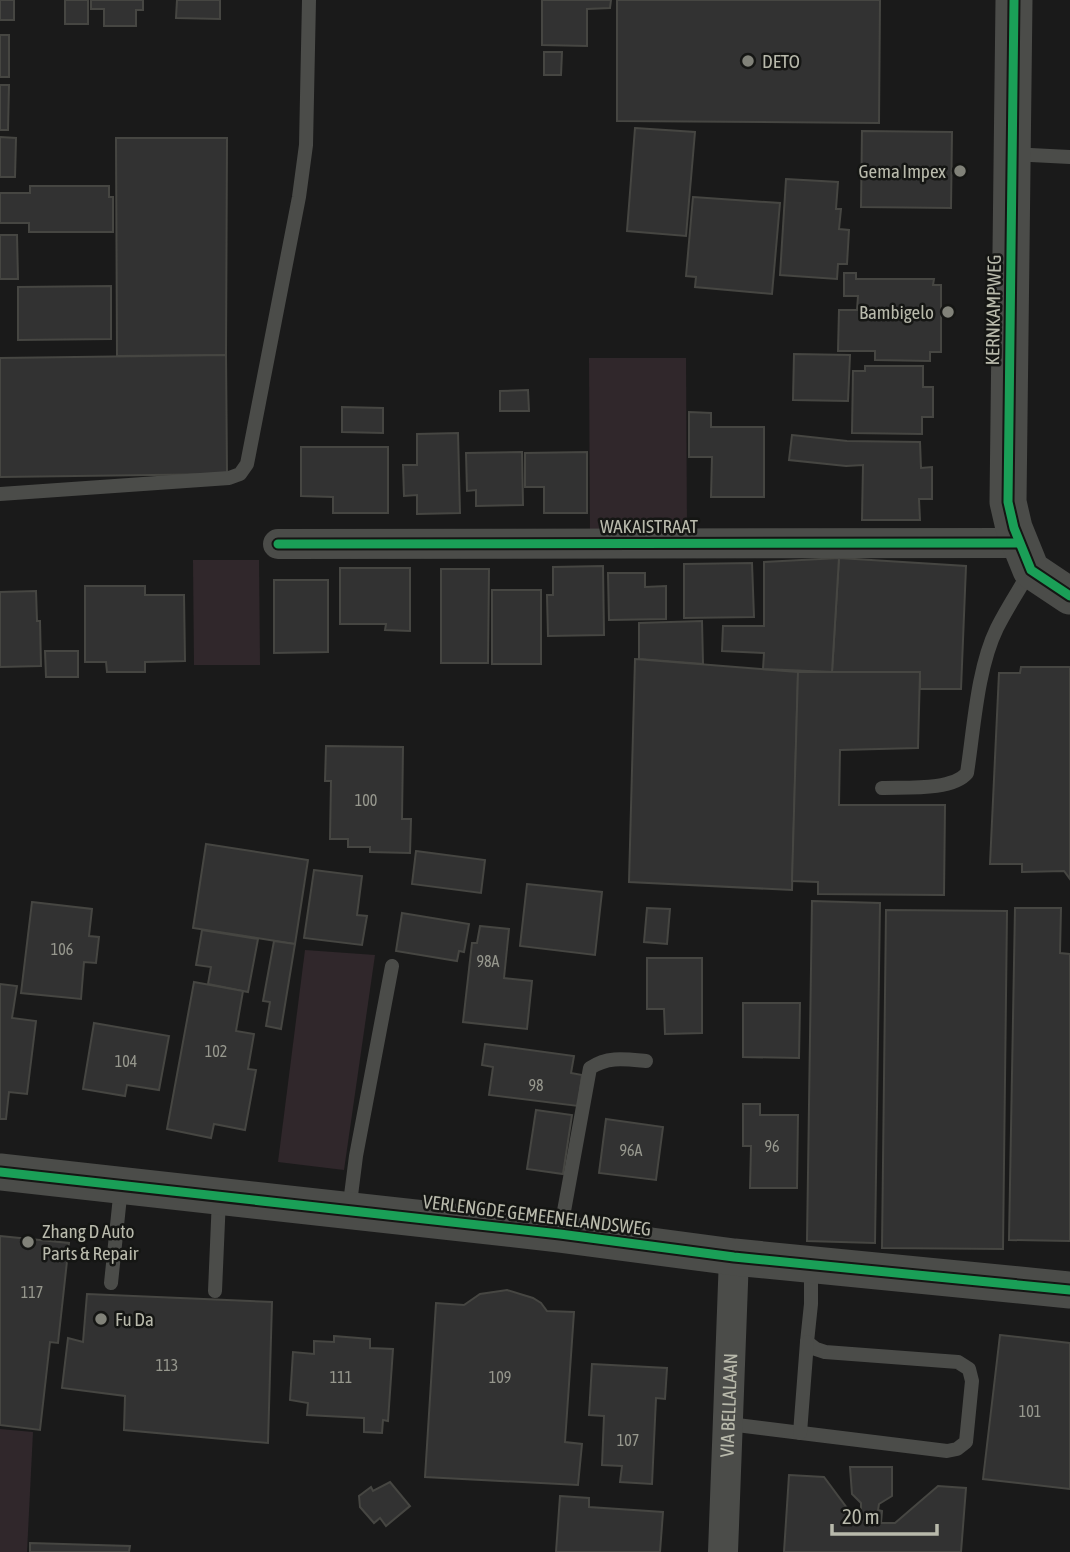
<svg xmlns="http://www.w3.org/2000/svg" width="1070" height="1552" viewBox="0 0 1070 1552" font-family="'Asap Condensed',sans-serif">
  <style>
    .green { fill: #30272b }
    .building { fill: #323232; stroke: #464642; stroke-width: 2 }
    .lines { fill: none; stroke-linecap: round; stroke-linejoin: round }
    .service { stroke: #4b4c49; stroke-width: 14 }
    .minor { stroke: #4b4c49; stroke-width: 30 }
    .tertiary { stroke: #4b4c49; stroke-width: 37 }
    .cycleway-casing { stroke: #151614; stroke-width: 13 }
    .cycleway { stroke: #1a9f57; stroke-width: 9 }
    .poi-dot { fill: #818279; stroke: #151614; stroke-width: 2.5 }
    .labels { text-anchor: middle; stroke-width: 5; stroke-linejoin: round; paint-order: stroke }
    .number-label { font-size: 16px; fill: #97988e }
    .poi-label { font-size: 19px; fill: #b9baac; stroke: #151614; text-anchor: start }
    .street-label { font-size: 19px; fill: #b9baac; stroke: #151614 }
  </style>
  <rect width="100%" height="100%" fill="#1a1a1a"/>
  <g class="green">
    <polygon points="589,358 686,358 687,535 590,535"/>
    <polygon points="193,560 259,560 260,665 194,665"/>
    <polygon points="305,950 375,955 344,1170 278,1162"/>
    <polygon points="0,1429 33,1432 27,1552 0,1552"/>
  </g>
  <g class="building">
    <rect x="0" y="0" width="14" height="20"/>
    <rect x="65" y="0" width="23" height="24"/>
    <polygon points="91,0 143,0 143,10 136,10 136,26 104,26 104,9 91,9"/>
    <polygon points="177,0 220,0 220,19 176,18"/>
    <polygon points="542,0 611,0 610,8 587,9 587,46 542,45"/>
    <polygon points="617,0 880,0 879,123 617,121"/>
    <rect x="0" y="35" width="9" height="42"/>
    <polygon points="544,52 562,52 561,75 544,75"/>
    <polygon points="0,85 9,85 8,130 0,130"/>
    <polygon points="635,128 695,132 686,236 627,231"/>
    <polygon points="862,131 952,132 951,208 861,207"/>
    <polygon points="0,137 16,138 15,177 0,177"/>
    <polygon points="116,138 227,138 226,355 117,356"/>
    <polygon points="786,179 838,182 836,209 841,209 839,229 849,230 847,264 838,264 837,279 780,275"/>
    <polygon points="30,186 109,186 109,197 113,197 113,232 29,232 29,223 0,223 0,193 30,193"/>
    <polygon points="693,197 780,203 772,294 695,287 696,277 686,276"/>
    <polygon points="0,235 17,235 18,279 0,279"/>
    <polygon points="844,273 856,273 856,279 934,279 933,285 941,285 941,352 930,352 930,361 875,360 875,351 838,351 839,310 857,310 858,296 844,296"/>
    <polygon points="111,286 111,339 18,340 18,287"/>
    <polygon points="794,354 850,355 848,401 793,400"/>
    <polygon points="226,355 227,474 0,477 0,358"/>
    <polygon points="865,366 923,366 923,387 933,387 933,417 922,417 922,434 852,433 853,371 865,371"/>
    <polygon points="528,390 529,411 500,411 500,391"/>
    <polygon points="342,407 383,408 383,433 342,432"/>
    <polygon points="689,412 711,413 711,427 764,427 764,497 711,497 712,457 689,457"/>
    <polygon points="458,433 460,513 417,514 417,495 404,496 403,465 417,465 417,434"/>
    <polygon points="792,435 847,441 920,442 921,468 932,467 932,499 919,499 920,520 862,520 863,465 846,466 789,460"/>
    <polygon points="301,447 388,447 388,513 333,513 333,497 301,496"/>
    <polygon points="522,452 523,505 476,506 476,490 467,491 466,453"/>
    <polygon points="587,452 587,513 544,513 544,487 525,487 525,453"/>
    <polygon points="839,558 966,566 961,689 920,689 920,672 832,672"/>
    <polygon points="839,558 832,672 763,669 764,653 722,651 723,626 764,626 764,562"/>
    <polygon points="752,563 754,617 684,618 684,564"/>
    <polygon points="603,566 604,635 548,636 547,595 553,595 553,567"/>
    <polygon points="340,568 410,568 410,631 385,630 386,624 340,624"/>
    <polygon points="441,569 489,569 488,663 441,663"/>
    <polygon points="608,573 645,573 645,587 666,586 666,619 609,620"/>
    <polygon points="274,580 328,580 328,652 274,653"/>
    <polygon points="85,586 145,586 145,595 184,595 185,661 145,662 145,672 107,672 106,662 85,662"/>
    <rect x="492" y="590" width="49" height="74"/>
    <polygon points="36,591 37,621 40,621 41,666 0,667 0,592"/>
    <polygon points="702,621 703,664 639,659 639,623"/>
    <polygon points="45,651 78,651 78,677 46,677"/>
    <polygon points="635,659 798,672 792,890 629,882"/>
    <polygon points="1021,667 1070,667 1070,879 1064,871 1022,872 1022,864 990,864 999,673 1020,673"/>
    <polygon points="798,672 920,672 918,748 840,750 839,805 945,805 944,895 818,894 818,882 792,881"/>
    <polygon points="326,746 403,747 402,819 411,819 410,853 370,852 370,847 348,847 348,839 330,839 331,781 325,781"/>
    <polygon points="206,844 308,860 295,944 193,928"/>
    <polygon points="416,851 485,860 481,893 412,884"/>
    <polygon points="314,870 362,876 357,915 367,916 362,945 304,938"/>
    <polygon points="527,884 602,892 595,955 520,946"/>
    <polygon points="812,901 880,903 875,1243 807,1241"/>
    <polygon points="32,902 92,909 89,936 99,937 96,963 84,962 81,999 21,993"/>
    <polygon points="647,908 670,909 667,944 644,942"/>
    <polygon points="1015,908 1061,908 1060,953 1070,954 1070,1241 1009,1240"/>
    <polygon points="886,910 1007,911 1003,1249 882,1248"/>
    <polygon points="402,913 469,924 464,952 459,951 457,961 396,951"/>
    <polygon points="480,926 509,929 504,978 532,981 527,1029 463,1022 472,943 477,943"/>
    <polygon points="202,930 258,939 248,992 208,984 211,967 196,965"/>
    <polygon points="274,941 295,944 281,1029 266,1026 270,1002 263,1001"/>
    <polygon points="647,958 702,958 702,1033 665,1034 664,1009 647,1009"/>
    <polygon points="194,982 243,991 236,1031 254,1034 248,1069 256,1070 245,1130 214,1124 211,1138 167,1129"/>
    <polygon points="0,984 17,986 12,1018 36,1021 27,1094 9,1092 6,1119 0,1119"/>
    <polygon points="743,1003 800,1003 799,1058 743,1057"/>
    <polygon points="94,1023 169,1036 159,1090 127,1085 125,1096 83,1089"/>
    <polygon points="485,1044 574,1056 571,1073 582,1075 578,1106 489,1095 493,1067 482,1065"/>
    <polygon points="743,1104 760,1104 760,1115 798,1115 797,1188 750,1188 751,1146 743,1146"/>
    <polygon points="536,1110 572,1115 563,1174 527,1169"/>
    <polygon points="606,1119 663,1127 656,1180 599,1173"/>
    <polygon points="0,1236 69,1243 58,1343 50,1342 40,1430 0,1425"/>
    <polygon points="507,1290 533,1298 541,1303 547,1311 574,1312 565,1442 582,1444 578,1485 425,1477 436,1303 464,1305 480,1294"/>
    <polygon points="87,1294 272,1302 268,1443 124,1430 125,1396 62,1388 68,1338 83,1342"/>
    <polygon points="1000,1335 1070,1343 1070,1489 983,1479"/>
    <polygon points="334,1336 370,1339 370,1348 393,1349 388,1421 383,1420 382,1433 364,1432 364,1418 307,1415 308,1403 290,1400 293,1352 314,1354 314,1341 334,1342"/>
    <polygon points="592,1364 667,1368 665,1399 656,1398 652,1484 620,1482 622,1466 602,1465 604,1416 589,1415"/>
    <polygon points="850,1467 892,1467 892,1496 879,1504 878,1510 882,1511 881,1523 861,1520 861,1503 852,1494"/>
    <polygon points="789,1475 824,1477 856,1520 881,1523 895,1523 938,1486 966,1488 961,1552 784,1552"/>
    <polygon points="390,1482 410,1506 386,1526 380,1518 374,1523 360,1507 359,1496 371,1487 373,1491"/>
    <polygon points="560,1496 589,1498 589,1507 663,1512 660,1552 556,1552"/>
    <polygon points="30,1543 130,1546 129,1552 30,1552"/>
  </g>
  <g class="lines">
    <g class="service">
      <polyline points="1012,154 1070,157"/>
      <polyline points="0,494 229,478 240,474 247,464 299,197 306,145 309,0"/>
      <path d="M882 788C905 787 952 791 967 773 974 728 977 669 997 628 1007 608 1019 590 1030 571"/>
      <polyline points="349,1211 356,1156 392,966"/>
      <path d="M560 1233 590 1068C608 1056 625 1059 646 1061"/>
      <polyline points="111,1283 121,1187"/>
      <polyline points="215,1291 219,1198"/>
      <polyline points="729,1424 947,1451 957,1449 966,1442 972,1381 969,1369 958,1362 825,1352 816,1349 807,1342 811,1304 811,1266"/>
      <polyline points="800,1433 807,1342"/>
    </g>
    <g class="minor">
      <polyline points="278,544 1019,543"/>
      <path id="s1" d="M723 1552 734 1257"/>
    </g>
    <g class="tertiary">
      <polyline points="1014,0 1008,502 1014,528 1031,570 1070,596"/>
      <polyline points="0,1172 560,1234 734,1257 1070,1290"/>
    </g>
    <defs>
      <g id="cycleway">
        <polyline points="1014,0 1008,502 1014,528 1031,570 1070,596"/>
        <polyline points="278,544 1019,543"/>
        <polyline points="0,1172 560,1234 734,1257 1070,1290"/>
      </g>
    </defs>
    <use href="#cycleway" class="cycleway-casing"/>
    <use href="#cycleway" class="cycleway"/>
  </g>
  <g class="poi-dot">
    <circle cx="748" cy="61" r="7"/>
    <circle cx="960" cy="171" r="7"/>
    <circle cx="948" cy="312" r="7"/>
    <circle cx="28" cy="1242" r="7"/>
    <circle cx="101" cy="1319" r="7"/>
  </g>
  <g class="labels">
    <g class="number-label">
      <text x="366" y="806">100</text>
      <text x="62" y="955">106</text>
      <text x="488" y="967">98A</text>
      <text x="216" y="1057">102</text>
      <text x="126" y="1067">104</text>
      <text x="536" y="1091">98</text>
      <text x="772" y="1152">96</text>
      <text x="631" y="1156">96A</text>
      <text x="32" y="1298">117</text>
      <text x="167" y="1371">113</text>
      <text x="341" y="1383">111</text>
      <text x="500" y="1383">109</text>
      <text x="1030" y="1417">101</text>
      <text x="628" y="1446">107</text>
    </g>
    <g class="poi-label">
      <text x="762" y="68">DETO</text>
      <text x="946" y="178" text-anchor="end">Gema Impex</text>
      <text x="934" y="319" text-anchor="end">Bambigelo</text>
      <text x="42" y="1238">Zhang D Auto<tspan x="42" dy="22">Parts &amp; Repair</tspan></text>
      <text x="115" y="1326">Fu Da</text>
    </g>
    <g class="street-label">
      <text transform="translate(993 310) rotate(-89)" y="7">KERNKAMPWEG</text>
      <text x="649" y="533">WAKAISTRAAT</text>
      <text transform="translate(537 1215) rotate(7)" y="7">VERLENGDE GEMEENELANDSWEG</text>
      <text dy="7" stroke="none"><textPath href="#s1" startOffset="147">VIA BELLALAAN</textPath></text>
    </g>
  </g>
  <path d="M832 1524v10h105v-10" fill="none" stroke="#b9baac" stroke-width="3.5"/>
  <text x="842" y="1524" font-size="21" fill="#b9baac" stroke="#151614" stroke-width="5" paint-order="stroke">20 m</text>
</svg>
